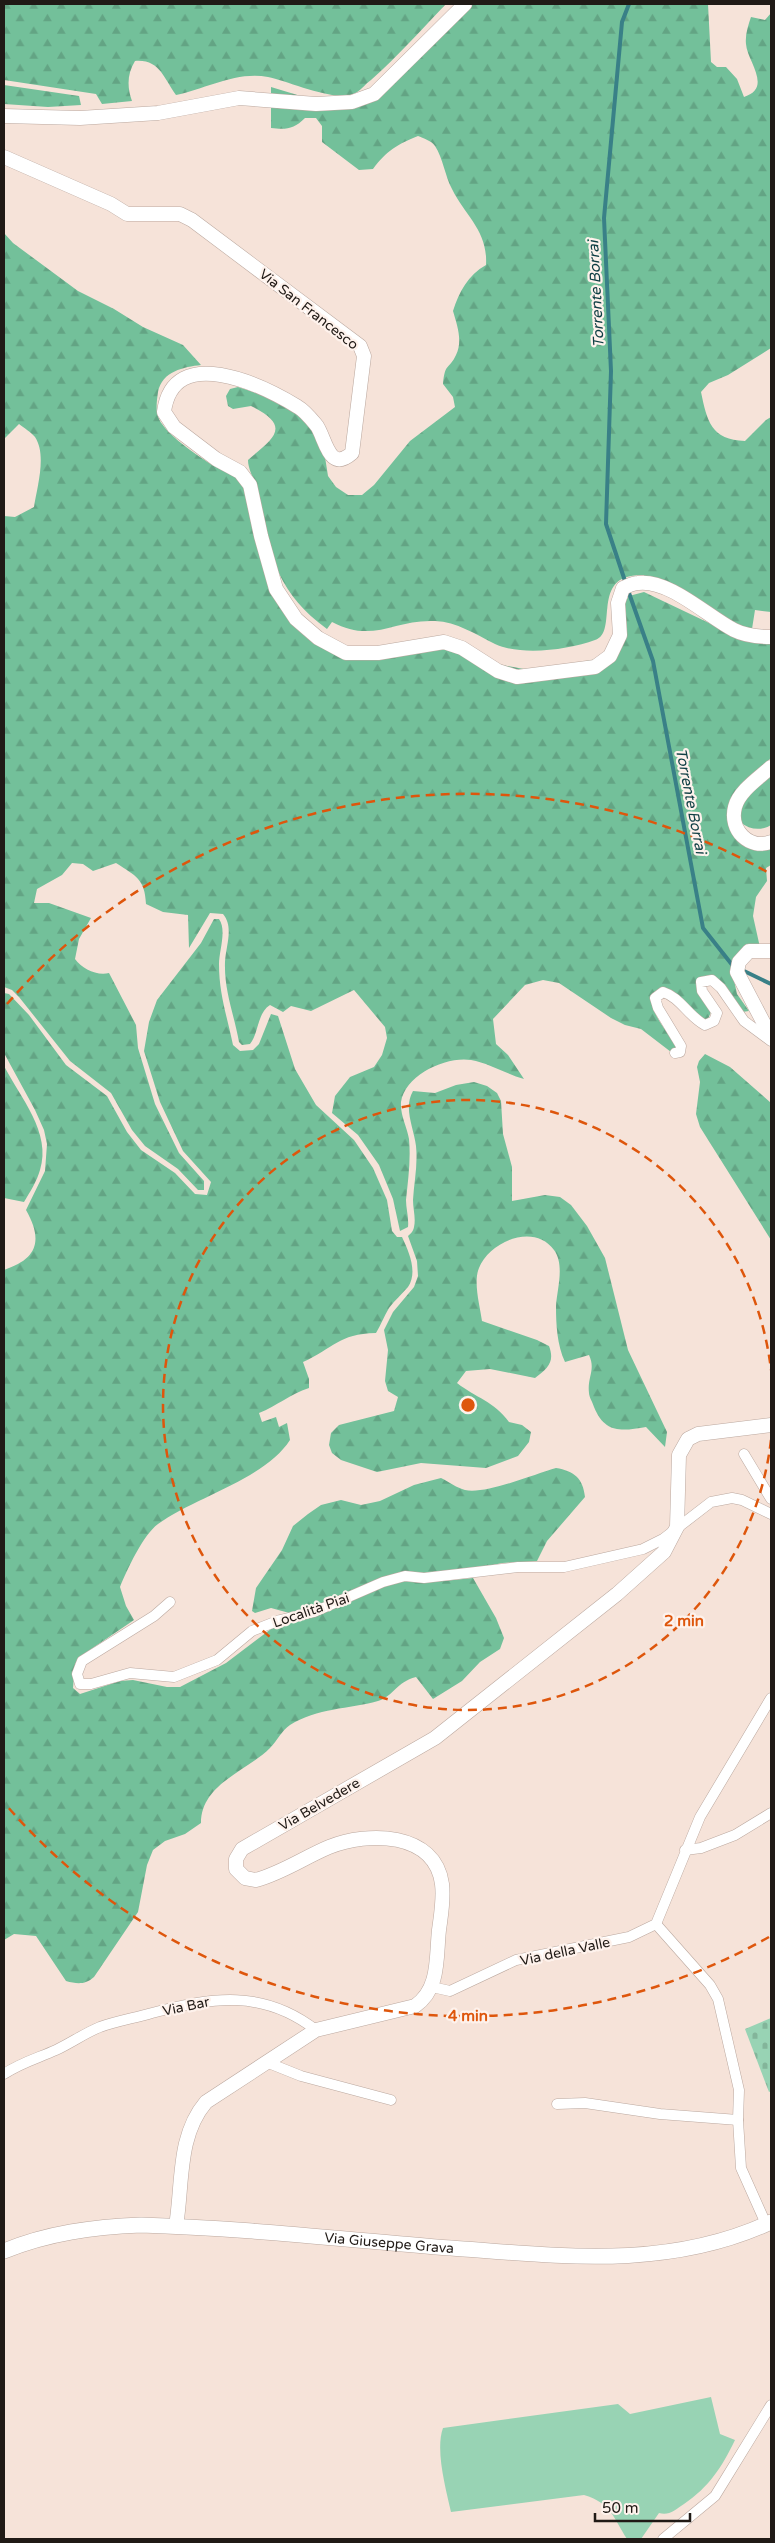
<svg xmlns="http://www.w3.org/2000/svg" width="775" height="2543" viewBox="0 0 775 2543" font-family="'Varela Round',sans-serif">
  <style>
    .grass { fill: #98d3b4 }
    .forest { fill: url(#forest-firs) }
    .cemetery { fill: url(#cemetery-stones) }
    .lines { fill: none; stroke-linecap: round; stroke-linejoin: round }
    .stream { stroke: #398087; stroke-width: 4 }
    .minor-casing { stroke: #bba89f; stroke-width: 11 }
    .tertiary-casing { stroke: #bba89f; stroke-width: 15 }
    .secondary-casing { stroke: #bba89f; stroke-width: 16 }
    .minor { stroke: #fff; stroke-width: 10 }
    .tertiary { stroke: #fff; stroke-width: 14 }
    .secondary { stroke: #fff; stroke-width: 15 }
    .ring { fill: none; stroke: #de560c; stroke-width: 2.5; stroke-dasharray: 9 6 }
    .labels { text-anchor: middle; stroke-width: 4.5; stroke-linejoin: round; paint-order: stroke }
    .street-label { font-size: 14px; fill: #201a16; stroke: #fef2ec }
    .water-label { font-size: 15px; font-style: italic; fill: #0f3f44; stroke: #fef2ec }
    .centre { fill: #de560c; stroke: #fef2ec; stroke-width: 2.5 }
    .ring-label { font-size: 15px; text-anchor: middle; font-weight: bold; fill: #de560c; stroke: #fef2ec; stroke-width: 4.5; stroke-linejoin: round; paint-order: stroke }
  </style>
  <defs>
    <pattern id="forest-firs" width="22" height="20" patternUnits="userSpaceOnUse" patternTransform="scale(1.25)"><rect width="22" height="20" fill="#73c09a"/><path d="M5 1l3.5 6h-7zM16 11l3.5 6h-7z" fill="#63a484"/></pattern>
    <pattern id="cemetery-stones" width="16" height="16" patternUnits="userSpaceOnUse" patternTransform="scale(1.25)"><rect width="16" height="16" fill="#98d3b4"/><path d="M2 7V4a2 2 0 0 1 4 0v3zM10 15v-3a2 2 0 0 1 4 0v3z" fill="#83b59a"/></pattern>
  </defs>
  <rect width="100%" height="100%" fill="#f6e3d9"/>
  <path class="grass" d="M711 2397 720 2434 735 2440C722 2467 709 2487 684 2504 675 2510 669 2516 659 2513L641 2539H627C613 2517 611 2503 584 2495L451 2512C446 2489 435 2450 443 2428L618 2404 630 2414Z"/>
  <g class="forest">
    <path d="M4 4H446C421 30 398 56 371 80 365 84 360 92 353 94 334 102 288 81 268 77 236 71 206 89 176 95 164 79 160 59 135 61 127 74 127 87 132 101L102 104 96 94 4 80Z"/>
    <path d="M458 4H708L711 62 717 67H726L737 79 744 97C773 88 747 61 746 44 745 35 748 26 751 17L765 20 771 13V348L728 375 709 383 701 392C707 421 711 440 745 441L766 420 771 417V612L755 610 752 629 743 627 645 582 644 575C588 573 620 632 595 640 568 650 521 656 495 644 475 634 457 622 435 621 394 619 373 644 332 622L327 629C274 590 270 553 258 493 256 481 248 471 248 460 272 439 294 427 251 406L233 409 228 406 226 396 230 389 238 387 273 398 305 416 325 457 328 476 336 487 348 495H362L374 485 410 441 455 407 453 397 443 384C445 362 449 370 456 355 463 341 457 325 453 311 459 292 468 275 486 265 488 231 466 217 452 189 445 176 443 158 435 146 432 141 423 138 418 136 398 144 386 151 373 169L359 170 322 142V126L316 118H305C294 129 286 130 271 128V87L304 97 359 101Z"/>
    <polygon points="4,85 79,96 81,105 48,107 4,104"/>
    <path d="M4 233 13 243 78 291 114 309 143 327 183 345 201 365C184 367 162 371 158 392 157 400 155 411 159 419 166 434 196 455 211 464 226 474 233 472 246 487L282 600 334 643 363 651 415 641 497 664 524 669 564 665 592 660 611 653 625 602 629 596 644 592 728 632 771 638V758C755 773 718 799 730 824L758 839 771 836V865L766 868 767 881 756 897 753 916 761 952H751L732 971 737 994 749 1011 742 1012C727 995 728 976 701 978L711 1012 708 1019 704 1021 698 1018 674 992 661 989 652 998C651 1017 670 1032 677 1050L671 1052 641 1029 625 1025 611 1018 559 983 543 980 525 985 493 1019 496 1044 508 1055 524 1079C506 1074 489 1063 471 1060 446 1056 405 1075 401 1102 400 1115 407 1127 409 1139 411 1160 408 1180 406 1200 406 1209 409 1218 408 1227L400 1231 393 1199 379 1165 358 1135 332 1113 335 1096 350 1077 374 1067 382 1055 387 1038 385 1027 354 990 311 1011 291 1006 283 1012 270 1005C257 1013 259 1033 250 1044L242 1045 239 1042C234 1014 224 991 225 962 226 945 234 927 223 914L210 913 189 948 188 915 163 912 146 904C145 879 136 876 116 863L93 871 83 864 72 863 62 875 37 889 34 903H49L91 918 79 939 75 959C82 969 97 976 109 973L136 1025 138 1048 155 1104 179 1153 204 1181V1190H198L178 1169 145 1146 132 1130 111 1093 70 1061 19 997 12 990 4 987V516L15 517 34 507C37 487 47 455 35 437 31 432 24 428 19 424L4 439Z"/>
    <path d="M771 771V825C761 831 750 830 740 822L737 808Z"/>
    <path d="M214 919H219C227 930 219 951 219 964 219 994 227 1016 233 1045L240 1051 253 1050 259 1044 271 1014 278 1016 295 1069 316 1105 354 1140 373 1168 387 1200 392 1231 397 1237H402C409 1252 418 1272 408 1287 402 1294 395 1300 389 1308 384 1316 381 1325 376 1333 338 1334 334 1348 303 1362L309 1379V1388C290 1394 277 1406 259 1413L262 1422 276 1417 279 1427 287 1423 290 1440C265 1479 195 1497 158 1524 143 1535 127 1570 120 1587L126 1606 134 1620 81 1656 75 1664 73 1688 80 1694 120 1681 133 1680 167 1687H180L226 1663 271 1629 382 1586 402 1580 443 1581 473 1578 496 1618 504 1638 500 1649 480 1662 462 1681 433 1699 416 1677C396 1682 394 1696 378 1701 349 1709 317 1708 290 1725 282 1730 277 1741 270 1748 247 1771 201 1784 201 1823L185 1834 165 1841 153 1850 147 1865 138 1912 94 1977C85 1985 77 1984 66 1981L36 1936 14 1934 4 1940V1270C38 1259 43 1240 26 1210L45 1171 47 1144 44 1130 35 1110 4 1053V993L9 994 29 1015 66 1065 107 1096 127 1132 141 1150 175 1173 195 1194 207 1195 211 1182 183 1151 160 1102 144 1051 149 1022 157 1000 201 943Z"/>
    <polygon points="705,1054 730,1067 771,1103 771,1240 700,1127 696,1114 700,1082 697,1067 699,1061"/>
    <path d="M4 1066C20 1097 52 1133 40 1170 37 1181 30 1192 24 1202L4 1198Z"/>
    <path d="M474 1082 487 1086 497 1093 501 1101 503 1134 512 1167V1201L545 1195 560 1197 571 1205 587 1226 605 1258 628 1350 667 1432 665 1447 646 1427C622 1431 605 1434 594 1407 593 1403 589 1397 589 1393 587 1377 596 1370 589 1355L565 1362C557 1345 556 1324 556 1306 557 1289 565 1265 554 1250 534 1222 489 1242 479 1268 473 1282 480 1306 482 1321L537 1340 549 1346C555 1362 548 1368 535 1378L490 1369 466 1371 457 1383C476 1398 494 1401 509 1422L522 1425 531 1432 529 1442 518 1456 486 1468 421 1463 377 1472 341 1460 332 1453 329 1445 331 1433 339 1425 394 1411 398 1397 388 1391 385 1381 388 1350 384 1330 393 1312 414 1287 418 1276 417 1261 408 1236C411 1233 413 1232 414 1227 416 1218 413 1209 413 1200 414 1182 418 1165 416 1146 414 1128 403 1108 413 1091L435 1093 456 1085Z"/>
    <path d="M556 1468C574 1471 583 1478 585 1497L547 1541 537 1561 502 1563 471 1570 421 1575 293 1614 271 1608 255 1613 252 1611 256 1588 282 1550 293 1526 308 1514 321 1505 341 1500 361 1505 380 1501 414 1485 441 1478C449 1482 457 1488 465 1490 484 1495 535 1474 556 1468Z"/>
  </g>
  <polygon class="cemetery" points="771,2018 771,2091 769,2092 745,2029"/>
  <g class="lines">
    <g class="stream">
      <polyline points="625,581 606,524 611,371 604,218 622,22 629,4"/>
      <polyline points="629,593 653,661 703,928 733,966"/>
      <polyline points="742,970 771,984"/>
    </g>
    <defs>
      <g id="minor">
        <path d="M675 1053 680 1052 681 1046 658 1008 655 998 663 992C680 997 689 1017 705 1025L714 1021 717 1013 702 991 701 982 712 980 721 988 744 1021 771 1041"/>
        <polyline points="744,1454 771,1499"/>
        <polyline points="170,1602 154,1616 82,1661 77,1674 80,1684 91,1684 130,1673 174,1677 217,1660 252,1631 280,1620 314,1612 383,1582 405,1576 424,1578 518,1567 564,1567 643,1549 663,1539 711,1502 732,1498 742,1500 771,1514"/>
        <polyline points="685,1850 701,1848 735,1835 771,1813"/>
        <polyline points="656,1924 710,1985 718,1999 739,2090 738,2120 741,2168 766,2224"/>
        <polyline points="432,1987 450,1991 516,1960 629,1937 656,1924 700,1817 771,1698"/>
        <polyline points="266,2062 301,2076 391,2100"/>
        <path d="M4 2074C20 2063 38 2058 56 2050 71 2043 85 2033 100 2027 117 2021 135 2018 152 2013 212 1997 263 1989 316 2030"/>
        <polyline points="557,2104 585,2103 660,2114 738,2120"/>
        <polyline points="663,2539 715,2496 771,2405"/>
      </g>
      <g id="tertiary">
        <polyline points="4,116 80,118 158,113 239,98 316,104 352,102 374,94 465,4"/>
        <path d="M4 157 111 204 127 214H180L192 220 360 346 364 356 352 453C329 473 326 440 317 426 312 420 305 411 298 407 262 385 173 342 164 412L174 427 216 459 240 472 250 485 261 536 276 589 296 619 318 638 346 653H378L444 642 462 648 498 671 517 677 595 667 610 656 620 635 618 603 623 588C628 586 633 583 638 583 669 579 707 616 734 630 746 636 758 637 771 637"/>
        <path d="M771 767C759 778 739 791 735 807 729 830 749 850 771 842"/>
        <polyline points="771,951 749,951 739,962 737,972 771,1037"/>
        <path d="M176 2226C183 2184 177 2136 206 2102L316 2030 415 2006C440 1989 436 1957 439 1930 441 1915 444 1899 442 1884 435 1832 368 1831 329 1847 305 1857 282 1873 256 1880L245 1878 236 1869V1859L242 1849 435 1738 617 1594 664 1552 677 1527 679 1455 688 1439 698 1434 771 1425"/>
      </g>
      <g id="secondary">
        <path id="s1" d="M4 2251C48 2233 93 2227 141 2225 244 2228 348 2240 451 2248 561 2256 668 2270 771 2222"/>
      </g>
    </defs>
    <use href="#minor" class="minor-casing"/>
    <use href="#tertiary" class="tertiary-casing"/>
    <use href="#secondary" class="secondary-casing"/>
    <use href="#minor" class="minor"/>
    <use href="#tertiary" class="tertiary"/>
    <use href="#secondary" class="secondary"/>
  </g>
  <g class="ring">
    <path d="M771 1440A305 305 0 1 1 771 1370"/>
    <path d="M769 1937A611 611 0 0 1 7 1806M7 1004A611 611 0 0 1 769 873"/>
  </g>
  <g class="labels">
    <g class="street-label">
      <text transform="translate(309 309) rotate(38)" y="5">Via San Francesco</text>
      <text transform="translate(311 1610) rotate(-19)" y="5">Località Piai</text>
      <text transform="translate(319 1804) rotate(-30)" y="5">Via Belvedere</text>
      <text transform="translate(565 1951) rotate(-12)" y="5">Via della Valle</text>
      <text transform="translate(186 2006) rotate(-12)" y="5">Via Bar</text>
      <text dy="5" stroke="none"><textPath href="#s1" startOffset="389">Via Giuseppe Grava</textPath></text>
    </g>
    <g class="water-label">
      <text transform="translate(596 294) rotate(-93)" y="5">Torrente Borrai</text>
      <text transform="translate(691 801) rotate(79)" y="5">Torrente Borrai</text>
    </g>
  </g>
  <circle cx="468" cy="1405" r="8" class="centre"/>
  <g class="ring-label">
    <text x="684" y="1626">2 min</text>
    <text x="468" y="2021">4 min</text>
  </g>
  <rect width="775" height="2543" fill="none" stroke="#201a16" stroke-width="10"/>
  <path d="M595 2513v8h95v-8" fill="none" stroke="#201a16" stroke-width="2.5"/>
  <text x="602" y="2513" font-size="15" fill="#201a16" stroke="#fef2ec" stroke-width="4" paint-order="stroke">50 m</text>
</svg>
